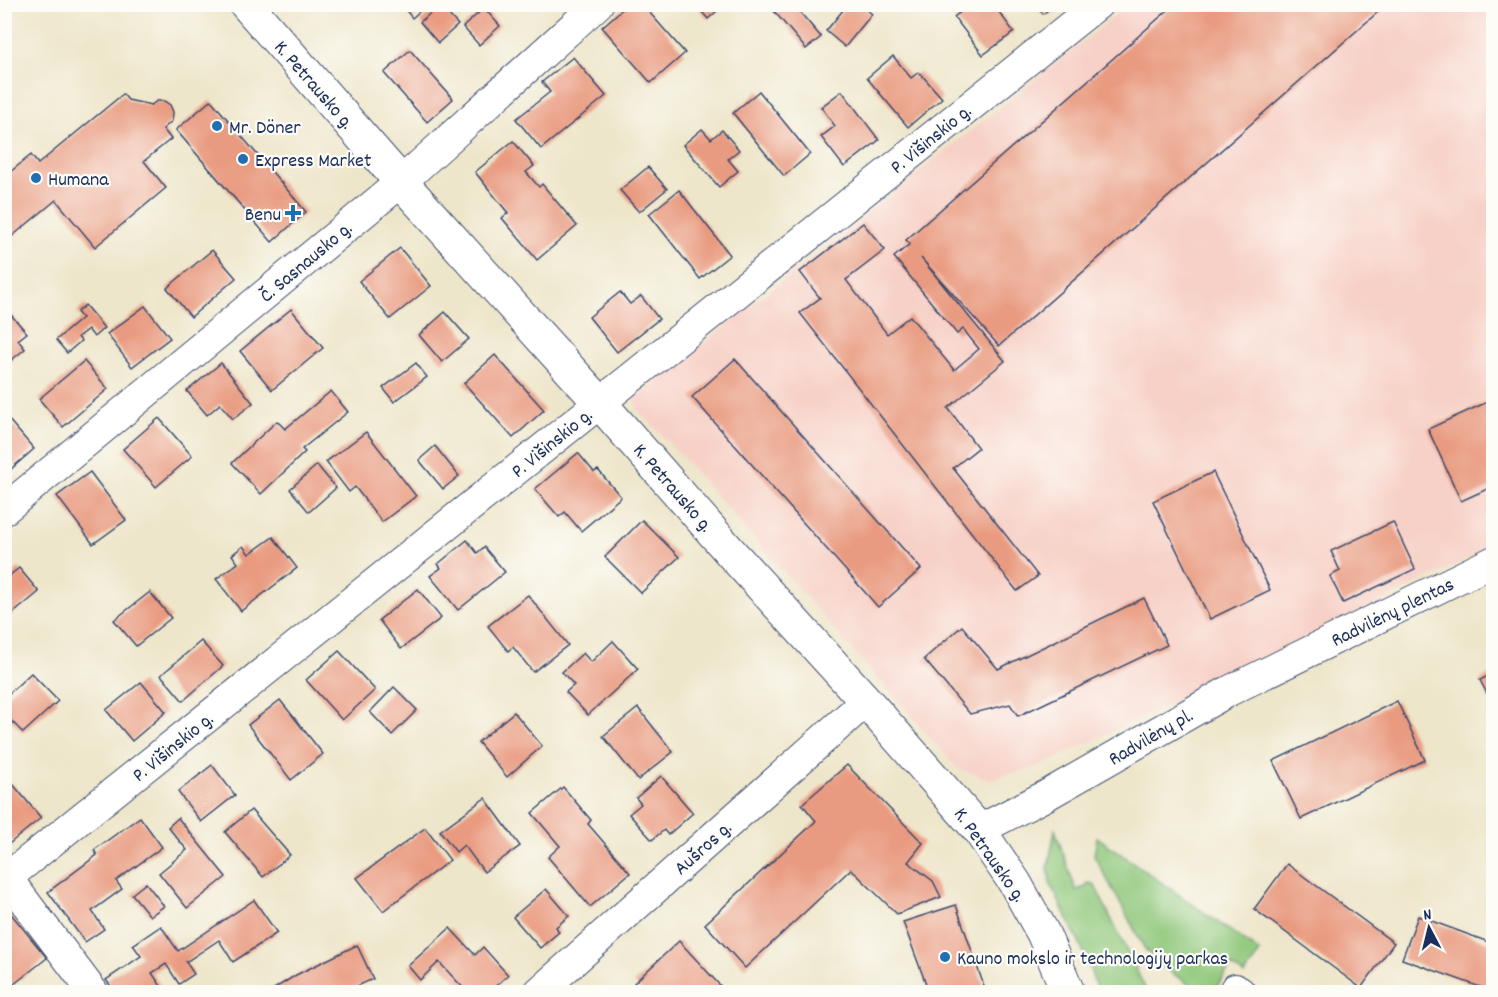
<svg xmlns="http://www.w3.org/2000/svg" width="1498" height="997" viewBox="0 0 1498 997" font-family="Dekko,sans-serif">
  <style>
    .built { fill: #f7d1c7 }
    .green { fill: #90c87b; stroke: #567c6c; stroke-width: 1.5 }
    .building { fill: #e99b81 }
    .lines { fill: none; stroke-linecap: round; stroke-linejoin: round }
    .minor-casing { stroke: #3b4a6e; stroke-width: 32 }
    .primary-casing { stroke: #3b4a6e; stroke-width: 35 }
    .minor { stroke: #fff; stroke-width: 30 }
    .primary { stroke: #fff; stroke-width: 33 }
    .poi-dot { fill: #1f6fb2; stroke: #fdfcf7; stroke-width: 2 }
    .labels { text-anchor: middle; stroke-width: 4.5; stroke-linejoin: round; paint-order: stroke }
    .street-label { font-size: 20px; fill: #1b2f5e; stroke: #fdfcf7 }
    .poi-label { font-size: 20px; fill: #1b2f5e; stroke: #fdfcf7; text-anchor: start }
  </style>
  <rect width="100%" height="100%" fill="#fdfcf7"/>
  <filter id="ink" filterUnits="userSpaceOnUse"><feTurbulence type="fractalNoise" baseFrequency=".0167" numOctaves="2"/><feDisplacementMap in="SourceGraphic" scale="12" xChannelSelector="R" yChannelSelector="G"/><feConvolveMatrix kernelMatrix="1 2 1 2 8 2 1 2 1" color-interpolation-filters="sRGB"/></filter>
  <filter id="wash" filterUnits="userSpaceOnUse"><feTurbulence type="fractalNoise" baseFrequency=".008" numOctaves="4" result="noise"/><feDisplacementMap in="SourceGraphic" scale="24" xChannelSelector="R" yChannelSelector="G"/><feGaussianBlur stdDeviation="1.35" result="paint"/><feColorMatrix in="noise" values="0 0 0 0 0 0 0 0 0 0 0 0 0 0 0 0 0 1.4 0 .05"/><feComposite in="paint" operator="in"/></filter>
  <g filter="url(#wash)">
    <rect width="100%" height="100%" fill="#eee6ca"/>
    <polygon class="built" points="1128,5 1493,5 1493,547 1039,767 990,779 958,769 682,457 637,409 634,399"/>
    <g class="green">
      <polygon points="1055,830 1076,890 1086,887 1088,883 1094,884 1147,992 1098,992 1085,955 1050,883 1048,867"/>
      <polygon points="1097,837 1260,952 1245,975 1231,966 1213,992 1201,992 1164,968 1145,949 1094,855"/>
    </g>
    <g id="blocks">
      <g class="building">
        <polygon points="401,4 428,4 412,18"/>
        <polygon points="628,4 642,4 685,53 651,83 602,27"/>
        <polygon points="695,4 725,4 708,19"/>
        <polygon points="768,4 793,4 821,37 806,49"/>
        <polygon points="848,4 860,4 872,14 845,47 826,31"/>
        <polygon points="971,4 993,4 1014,32 983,55 954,17"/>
        <polygon points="1035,4 1056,4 1043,14"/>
        <polygon points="1175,4 1387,4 999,346 921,258 1005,361 948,408 978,448 953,468 1038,576 1017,591 800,313 820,298 800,272 863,223 885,250 846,280 887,334 910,316 954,370 979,349 963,329 957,334 894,257 910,244 906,240"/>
        <polygon points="440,5 458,25 438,43 420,22"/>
        <polygon points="484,8 500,26 479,45 463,27"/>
        <polygon points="410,50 453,99 427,122 384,73"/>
        <polygon points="893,56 911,78 919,72 942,98 908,127 867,78"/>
        <polygon points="573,57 606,96 541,149 516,119 550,92 542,82"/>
        <polygon points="759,91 810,154 784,176 733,113"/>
        <polygon points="842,91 879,140 844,167 821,137 835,126 821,107"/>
        <polygon points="123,94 128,100 151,105 157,101 164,101 170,105 173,112 172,121 163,129 171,139 144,161 166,188 95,247 56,200 4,243 4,177 31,155 38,164"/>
        <polygon points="211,100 306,212 272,242 176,130"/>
        <polygon points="702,129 711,139 722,130 739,150 728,159 738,171 719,187 683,145"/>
        <polygon points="513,141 534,166 526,172 539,187 542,184 577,226 537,260 502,218 508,213 475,172"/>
        <polygon points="648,167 667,189 639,212 620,190"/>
        <polygon points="679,190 730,255 700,279 649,214"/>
        <polygon points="400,248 431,286 390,319 359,281"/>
        <polygon points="212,250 236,278 191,317 167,288"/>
        <polygon points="620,292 630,304 641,296 659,319 617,352 589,317"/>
        <polygon points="85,305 104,328 94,337 88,329 78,337 81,341 67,353 56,340 82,318 77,312"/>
        <polygon points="145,306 170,338 132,367 107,334"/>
        <polygon points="4,307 27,333 18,340 25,349 4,366"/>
        <polygon points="291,309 323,348 272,390 240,351"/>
        <polygon points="445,312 469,339 442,362 419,335"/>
        <polygon points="495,355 544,410 513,438 464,383"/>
        <polygon points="735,359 921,569 878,607 692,397"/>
        <polygon points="84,361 108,389 63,427 39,399"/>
        <polygon points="221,363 253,403 233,419 220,404 207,415 187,391"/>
        <polygon points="416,363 427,377 394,402 383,388"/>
        <polygon points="331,391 348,412 302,449 305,452 261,494 232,463 277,421 285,429"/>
        <polygon points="1494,399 1494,486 1461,501 1428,429"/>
        <polygon points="159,418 192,456 156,487 123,449"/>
        <polygon points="8,419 34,449 4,475 4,422"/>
        <polygon points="366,432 416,496 382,522 355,487 349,492 326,462"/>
        <polygon points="435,446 459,476 443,489 419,460"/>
        <polygon points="578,453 594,472 598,470 621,497 581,531 565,512 559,517 535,489"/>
        <polygon points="317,465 336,488 309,512 290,489"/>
        <polygon points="90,472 126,520 93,544 57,496"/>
        <polygon points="1213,472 1270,590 1210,619 1153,501"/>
        <polygon points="642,520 679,557 641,593 605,557"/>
        <polygon points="1393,522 1415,569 1343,603 1330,576 1340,571 1331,551"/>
        <polygon points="273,537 297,568 241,611 216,579 238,563 232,555 243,546 249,554"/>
        <polygon points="467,540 477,553 484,547 505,572 458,610 430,576 441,568 438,564"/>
        <polygon points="19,568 39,592 4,621 4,580"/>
        <polygon points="418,589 441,618 401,649 379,620"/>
        <polygon points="150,592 171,618 136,646 114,620"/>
        <polygon points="528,595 568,645 533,672 513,647 508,651 488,626"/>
        <polygon points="1144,598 1167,645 1018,716 1010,704 970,714 924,659 962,626 998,669"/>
        <polygon points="201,641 223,666 183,701 161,675"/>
        <polygon points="613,641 638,669 588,715 566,692 574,685 562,672 583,653 591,662"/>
        <polygon points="339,651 375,690 342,720 306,680"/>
        <polygon points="31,673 58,701 23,733 4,713 4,698"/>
        <polygon points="1494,673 1494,707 1480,680"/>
        <polygon points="141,682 166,712 132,741 106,710"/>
        <polygon points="394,687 417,710 392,735 370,712"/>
        <polygon points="280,700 323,754 291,780 248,725"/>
        <polygon points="1397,701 1425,760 1301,819 1273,761"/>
        <polygon points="638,708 673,752 638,780 603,736"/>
        <polygon points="514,712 542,746 507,777 478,742"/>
        <polygon points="212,765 235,795 201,822 178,792"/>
        <polygon points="847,765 923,843 908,862 933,881 941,897 897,914 851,869 745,968 705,924 816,821 802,804"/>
        <polygon points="661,776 693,813 668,835 664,830 652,840 629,814 641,804 636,798"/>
        <polygon points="12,783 41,818 4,848 4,789"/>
        <polygon points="563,787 591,820 588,824 630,873 590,907 548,857 560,846 532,813"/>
        <polygon points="485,798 520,846 484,872 464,845 456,852 440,831"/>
        <polygon points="251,810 290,855 263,877 225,832"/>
        <polygon points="140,817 162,847 116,881 122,889 92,911 104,929 85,942 48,892 97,855 94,850"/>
        <polygon points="178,818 226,877 187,908 159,873 187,850 168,827"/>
        <polygon points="425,828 450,860 383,911 357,878"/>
        <polygon points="1287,864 1394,943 1361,988 1254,909"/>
        <polygon points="146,883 164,906 150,916 132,894"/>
        <polygon points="546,889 569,916 556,927 559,932 540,948 513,917"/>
        <polygon points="254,900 277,933 233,962 219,940 186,962 194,974 179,984 166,964 152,973 165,992 115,992 106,980 141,956 133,945 161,926 178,951"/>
        <polygon points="956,905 986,992 929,992 903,922"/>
        <polygon points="12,915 47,958 4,992 4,921"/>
        <polygon points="1418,916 1494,944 1494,992 1402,959"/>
        <polygon points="450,928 475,955 483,947 508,975 489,992 467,992 439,962 420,980 408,966"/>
        <polygon points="679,941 726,992 643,992 634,983"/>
        <polygon points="357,945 373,979 344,992 269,992 296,975"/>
      </g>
    </g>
  </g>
  <g filter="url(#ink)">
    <use href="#blocks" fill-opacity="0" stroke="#3b4a6e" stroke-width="1.5"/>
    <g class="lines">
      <defs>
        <g id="minor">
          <polyline points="4,510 401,182 598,4"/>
          <polyline points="979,830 1047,795 1229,691 1494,561"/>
          <polyline points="7,878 93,992"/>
          <polyline points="4,880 1098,4"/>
          <polyline points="1235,989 1240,992"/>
          <polyline points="539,992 866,701"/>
        </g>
        <polyline id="primary" points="246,4 401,182 600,403 732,554 866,701 979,830 1015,883 1043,933 1068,992"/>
      </defs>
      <use href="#minor" class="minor-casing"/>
      <use href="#primary" class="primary-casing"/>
      <use href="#minor" class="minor"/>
      <use href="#primary" class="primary"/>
    </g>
  </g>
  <g class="poi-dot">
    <circle cx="217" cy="126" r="6"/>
    <circle cx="243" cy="159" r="6"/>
    <circle cx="36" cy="178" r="6"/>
    <path d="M290 204h6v6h6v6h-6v6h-6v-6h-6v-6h6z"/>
    <circle cx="945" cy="957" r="6"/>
  </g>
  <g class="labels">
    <g class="street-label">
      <text transform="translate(315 84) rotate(49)" y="7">K. Petrausko g.</text>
      <text transform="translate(930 138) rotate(-39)" y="7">P. Višinskio g.</text>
      <text transform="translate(305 261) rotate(-40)" y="7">Č. Sasnausko g.</text>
      <text transform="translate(551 442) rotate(-39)" y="7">P. Višinskio g.</text>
      <text transform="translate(674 487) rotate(49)" y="7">K. Petrausko g.</text>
      <text transform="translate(1392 611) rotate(-26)" y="7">Radvilėnų plentas</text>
      <text transform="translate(1150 736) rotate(-30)" y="7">Radvilėnų pl.</text>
      <text transform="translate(172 746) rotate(-39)" y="7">P. Višinskio g.</text>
      <text transform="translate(702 847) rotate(-42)" y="7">Aušros g.</text>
      <text transform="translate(991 854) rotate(55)" y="7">K. Petrausko g.</text>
    </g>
    <g class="poi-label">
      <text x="229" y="133">Mr. Döner</text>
      <text x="255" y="166">Express Market</text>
      <text x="48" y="185">Humana</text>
      <text x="281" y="220" text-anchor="end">Benu</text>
      <text x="957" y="964">Kauno mokslo ir technologijų parkas</text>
    </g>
  </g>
  <rect width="1498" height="997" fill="none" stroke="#fdfcf7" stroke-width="24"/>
  <g transform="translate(1429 928) rotate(353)" stroke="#fdfcf7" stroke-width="4.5" paint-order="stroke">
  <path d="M0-4.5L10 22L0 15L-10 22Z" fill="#1b2f5e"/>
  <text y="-9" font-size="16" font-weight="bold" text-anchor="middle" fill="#1b2f5e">N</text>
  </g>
</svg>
